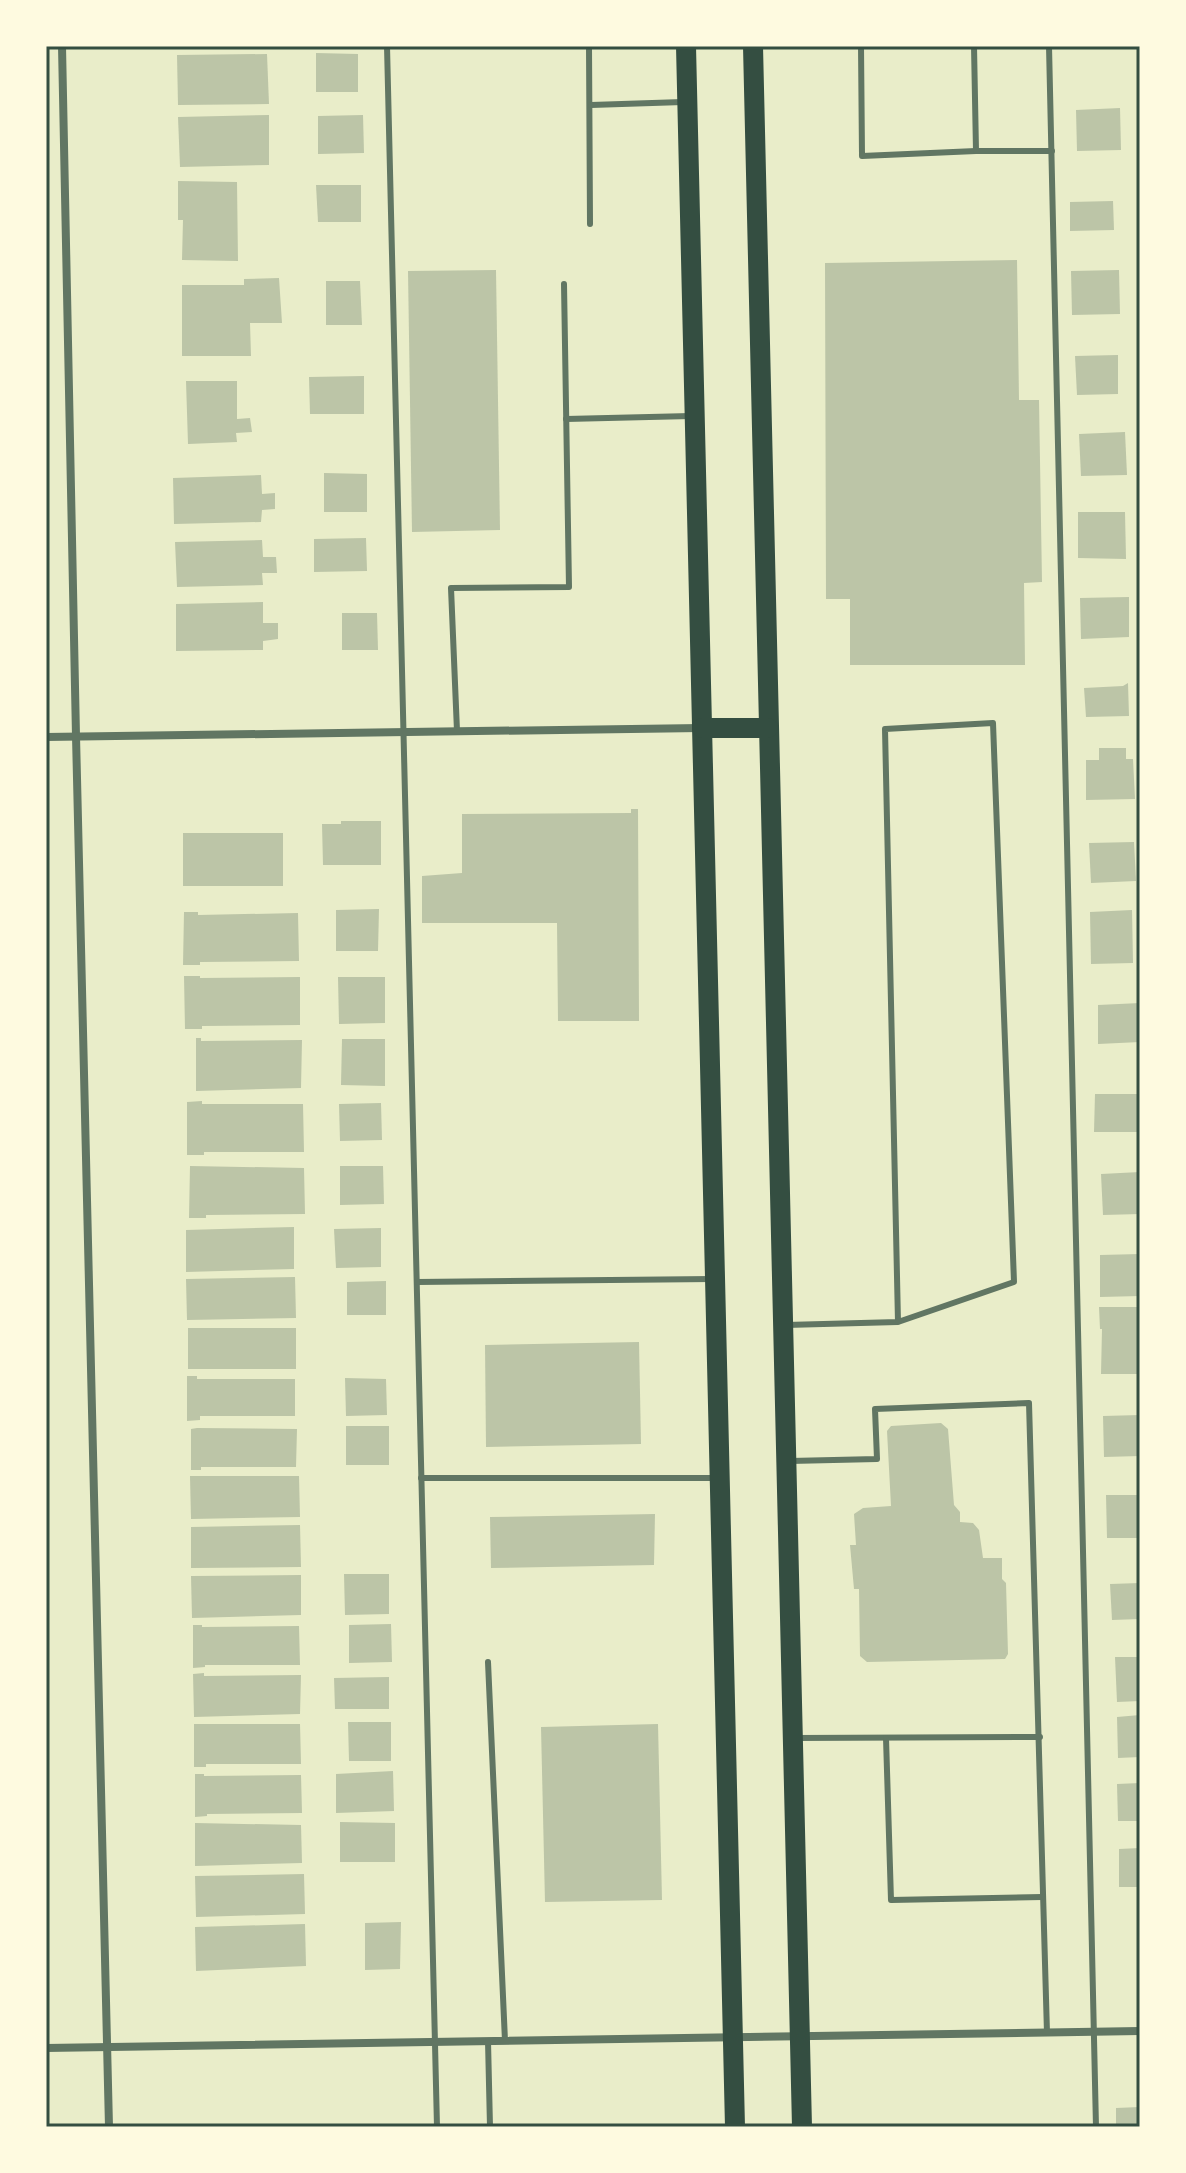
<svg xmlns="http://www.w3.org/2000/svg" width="1186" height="2173" viewBox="0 0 1186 2173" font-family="'Work Sans',sans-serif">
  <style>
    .building { fill: #bcc5a7 }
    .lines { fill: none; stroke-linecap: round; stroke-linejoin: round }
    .service { stroke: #617663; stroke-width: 6 }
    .minor { stroke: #617663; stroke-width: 8 }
    .primary { stroke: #344e41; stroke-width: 20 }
    .neatline { fill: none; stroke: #344e41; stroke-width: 3 }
  </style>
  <rect width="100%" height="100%" fill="#e9edc9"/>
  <g class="building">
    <polygon points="316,53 358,54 358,92 316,92"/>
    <polygon points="267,54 269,104 178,105 177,55"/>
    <polygon points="1120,108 1121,150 1077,151 1076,110"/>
    <polygon points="269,115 269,165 180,167 178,117"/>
    <polygon points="363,115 364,153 318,154 318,116"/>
    <polygon points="178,181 237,182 238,261 182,260 183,220 178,220"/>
    <polygon points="316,185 361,185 361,222 318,222"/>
    <polygon points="1113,201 1114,230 1070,231 1070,202"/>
    <polygon points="1017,260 1019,400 1039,400 1042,582 1024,583 1025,665 850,665 850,599 826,599 825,263"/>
    <polygon points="496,270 500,530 412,532 408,271"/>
    <polygon points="1119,270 1120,314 1072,315 1071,271"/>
    <polygon points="279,278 282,323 250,323 251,356 182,356 182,285 244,285 244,279"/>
    <polygon points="326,281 360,281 362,325 326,325"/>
    <polygon points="1118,355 1118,394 1077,395 1075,356"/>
    <polygon points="364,376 364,414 310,414 309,377"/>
    <polygon points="186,381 237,381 237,419 250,418 252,432 236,433 237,442 188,444"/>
    <polygon points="1125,432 1127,475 1081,476 1079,434"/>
    <polygon points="324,473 367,474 367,512 324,512"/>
    <polygon points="261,475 262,494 275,493 275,509 262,510 261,522 174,524 173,478"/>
    <polygon points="1078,512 1125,512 1126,559 1078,558"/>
    <polygon points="366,538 367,571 314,572 314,539"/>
    <polygon points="262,540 263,557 276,557 277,573 262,573 263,585 177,587 175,542"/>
    <polygon points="1129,597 1129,637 1081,639 1080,598"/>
    <polygon points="263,602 263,623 278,623 278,639 263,641 263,650 176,651 176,604"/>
    <polygon points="342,613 377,613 378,650 342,650"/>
    <polygon points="1128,683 1129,716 1086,717 1084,688 1123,686"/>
    <polygon points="1099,748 1126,748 1126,759 1133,759 1135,799 1086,800 1086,760 1099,760"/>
    <polygon points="631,809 638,809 639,1021 558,1021 557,923 422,923 422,876 462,873 462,814 631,813"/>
    <polygon points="341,821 381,821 381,865 323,865 322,824 341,824"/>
    <rect x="183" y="833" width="100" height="53"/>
    <polygon points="1134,842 1136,881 1091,883 1089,843"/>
    <polygon points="379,909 378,951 336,951 336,910"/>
    <polygon points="1132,910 1133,963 1091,964 1090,912"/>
    <polygon points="184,912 198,912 198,915 298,913 299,961 200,962 200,965 183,965"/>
    <polygon points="184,976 200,976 200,978 300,977 300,1025 202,1026 202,1029 185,1029"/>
    <polygon points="338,977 385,977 385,1023 339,1024"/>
    <polygon points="1140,1003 1140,1042 1098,1044 1098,1005"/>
    <polygon points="196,1038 201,1038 201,1041 302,1040 301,1088 196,1091"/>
    <polygon points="342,1039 385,1039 385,1086 341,1085"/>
    <polygon points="1095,1094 1138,1094 1137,1132 1094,1132"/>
    <polygon points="202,1101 202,1104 303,1104 304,1152 204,1152 204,1155 187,1155 187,1102"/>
    <polygon points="381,1103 382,1140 340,1141 339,1104"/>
    <polygon points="190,1166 304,1168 305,1214 206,1215 206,1218 189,1218"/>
    <polygon points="340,1166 383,1166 384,1204 340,1205"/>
    <polygon points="1140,1172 1140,1214 1103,1215 1101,1174"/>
    <polygon points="294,1227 294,1269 186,1272 186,1230"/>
    <polygon points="381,1228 381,1267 336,1268 334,1229"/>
    <polygon points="1140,1254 1140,1296 1100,1297 1100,1255"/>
    <polygon points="295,1277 296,1318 187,1320 186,1279"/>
    <polygon points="386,1281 386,1315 347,1315 347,1282"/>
    <polygon points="1099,1307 1140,1307 1140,1374 1101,1374 1102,1329 1100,1329"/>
    <rect x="188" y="1328" width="108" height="41"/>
    <polygon points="639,1342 641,1444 486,1447 485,1345"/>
    <polygon points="187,1376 197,1376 197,1379 295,1379 295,1416 200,1416 200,1420 187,1421"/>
    <polygon points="345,1378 386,1379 387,1415 346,1416"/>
    <polygon points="1140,1415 1140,1456 1104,1457 1103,1416"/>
    <polygon points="941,1423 948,1429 954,1505 960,1512 960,1522 973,1523 979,1530 983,1558 1002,1558 1002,1579 1006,1583 1008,1654 1005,1659 867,1662 860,1656 859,1589 854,1589 850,1545 856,1545 854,1514 863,1508 891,1506 887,1431 891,1426"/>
    <rect x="346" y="1426" width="43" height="39"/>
    <polygon points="197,1428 297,1429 296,1467 201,1467 201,1470 191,1470 191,1429"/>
    <polygon points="190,1476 299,1476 300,1517 191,1519"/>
    <polygon points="1106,1495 1140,1495 1140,1538 1107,1538"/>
    <polygon points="655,1514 654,1565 491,1568 490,1517"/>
    <polygon points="300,1525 301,1567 191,1568 191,1527"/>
    <polygon points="344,1574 389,1574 389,1614 345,1615"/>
    <polygon points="301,1575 301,1615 192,1618 191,1576"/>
    <polygon points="1140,1583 1140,1619 1112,1620 1110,1584"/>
    <polygon points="391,1624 392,1662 349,1663 349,1625"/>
    <polygon points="193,1625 202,1625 202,1627 299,1626 300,1665 205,1665 205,1667 193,1668"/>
    <polygon points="1115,1657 1140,1657 1140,1701 1117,1702"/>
    <polygon points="204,1673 204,1676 301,1675 300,1714 194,1717 193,1674"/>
    <polygon points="389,1677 389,1709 335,1709 334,1678"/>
    <polygon points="1140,1715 1140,1757 1118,1758 1117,1717"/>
    <polygon points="348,1722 391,1722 391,1761 349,1761"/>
    <polygon points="194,1724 300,1724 301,1764 206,1764 206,1767 194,1767"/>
    <polygon points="658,1724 662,1900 545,1902 541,1727"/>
    <polygon points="393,1771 394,1811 336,1813 336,1774"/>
    <polygon points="195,1774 204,1774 204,1776 301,1775 302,1813 207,1814 207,1816 195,1817"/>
    <polygon points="1140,1783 1140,1821 1118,1821 1117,1784"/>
    <polygon points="340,1822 395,1823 395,1862 340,1862"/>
    <polygon points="195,1823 301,1825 302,1863 195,1866"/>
    <polygon points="1140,1848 1140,1887 1119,1887 1119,1849"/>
    <polygon points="304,1874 305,1914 196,1917 195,1876"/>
    <polygon points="401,1922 400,1969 365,1970 365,1923"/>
    <polygon points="305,1924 306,1966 196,1971 195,1927"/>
    <polygon points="1140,2107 1140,2127 1116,2127 1116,2108"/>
  </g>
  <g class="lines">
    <g class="service">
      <polyline points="387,46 437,2127"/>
      <polyline points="589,46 590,224"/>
      <polyline points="861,46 862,156 976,151"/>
      <polyline points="974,46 976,151 1052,151"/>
      <polyline points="1049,46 1096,2127"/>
      <polyline points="591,105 683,102"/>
      <polyline points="566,419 691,416"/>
      <polyline points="457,731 451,588 569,587 564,284"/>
      <polyline points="417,1282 713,1279"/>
      <polyline points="786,1325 898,1322 1014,1282 993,723 885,729 898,1322"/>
      <polyline points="790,1461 877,1459 875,1409 1029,1403 1047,2033"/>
      <polyline points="421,1478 716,1478"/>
      <polyline points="488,1662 505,2041"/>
      <polyline points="796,1738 1040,1737"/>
      <polyline points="886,1738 891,1900 1042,1897"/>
      <polyline points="488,2041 490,2127"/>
    </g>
    <g class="minor">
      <polyline points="62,46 76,736 109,2127"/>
      <polyline points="46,737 701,728"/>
      <polyline points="46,2048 1140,2031"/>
    </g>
    <g class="primary">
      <polyline points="686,46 735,2127"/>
      <polyline points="753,46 802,2127"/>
      <polyline points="702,728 768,728"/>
    </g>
  </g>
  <rect width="1186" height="2173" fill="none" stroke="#fefae0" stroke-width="96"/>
  <rect x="48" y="48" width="1090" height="2077" class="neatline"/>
</svg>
